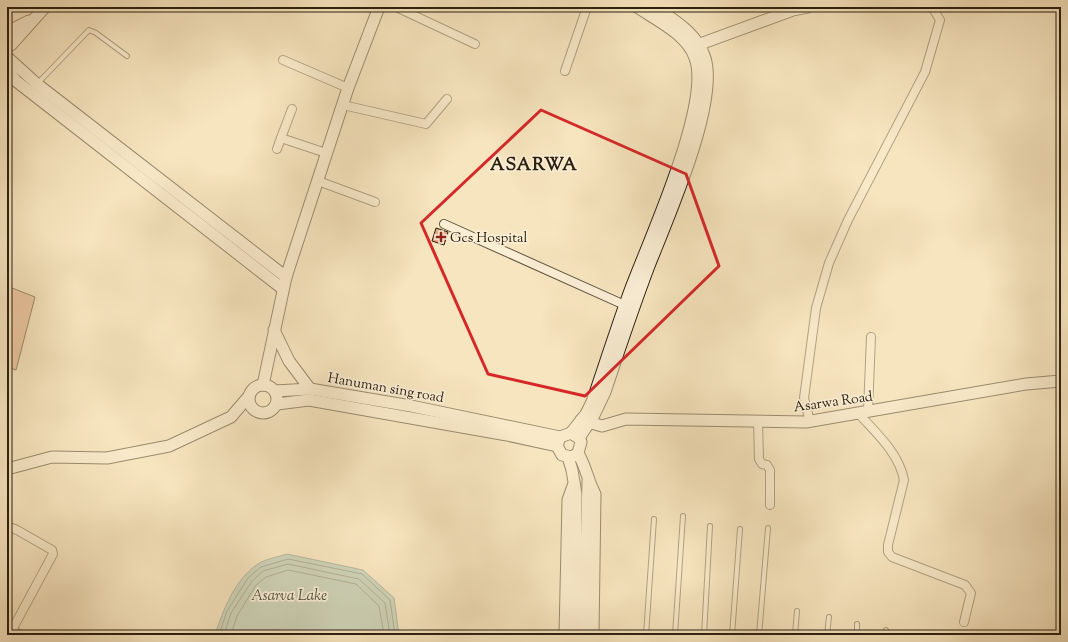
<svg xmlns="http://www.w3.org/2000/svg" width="1068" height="642" viewBox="0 0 1068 642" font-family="'Sorts Mill Goudy',serif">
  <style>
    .water { fill: #9dbfb2; stroke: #6f7f71 }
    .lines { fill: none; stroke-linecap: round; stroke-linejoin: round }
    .shore { stroke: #647061; stroke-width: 1 }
    .building { fill: #e2a781; stroke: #2b2010 }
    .lane-casing { stroke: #5e513c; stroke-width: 6 }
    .street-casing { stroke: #5e513c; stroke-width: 10 }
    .secondary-casing { stroke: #2b2010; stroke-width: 13 }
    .lane { stroke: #faeed5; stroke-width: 4 }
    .street { stroke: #faeed5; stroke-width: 8 }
    .secondary { stroke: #faeed5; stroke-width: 11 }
    .marked { fill: none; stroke: #d62828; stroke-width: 3; stroke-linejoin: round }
    .poi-dot { fill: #8f2418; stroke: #faeed5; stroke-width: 1.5 }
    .labels { text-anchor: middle; stroke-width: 3.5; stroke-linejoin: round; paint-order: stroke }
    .poi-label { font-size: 14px; fill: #2b2010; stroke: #faeed5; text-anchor: start }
    .street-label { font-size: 14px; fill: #2b2010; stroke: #faeed5 }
    .water-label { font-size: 15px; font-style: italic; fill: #4d5041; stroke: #faeed5 }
    .district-label { font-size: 18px; font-weight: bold; letter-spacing: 1px; fill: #2b2010; stroke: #faeed5 }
  </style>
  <rect width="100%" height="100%" fill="#f7e5bf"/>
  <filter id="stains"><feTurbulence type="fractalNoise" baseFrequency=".005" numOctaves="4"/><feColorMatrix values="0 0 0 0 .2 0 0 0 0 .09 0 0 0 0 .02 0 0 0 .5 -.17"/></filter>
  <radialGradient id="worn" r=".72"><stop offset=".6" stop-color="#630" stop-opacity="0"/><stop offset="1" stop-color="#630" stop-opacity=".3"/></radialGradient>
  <path class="water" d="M287 554 363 570 394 598 399 635H215C223 610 235 579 258 564 265 559 278 557 287 554Z"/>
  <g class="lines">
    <g class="shore">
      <polyline points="219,635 227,611 248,578 261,567 288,559 362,574 390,600 395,635"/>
      <polyline points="224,635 231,613 252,581 263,571 288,564 359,579 385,603 390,635"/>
      <polyline points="231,635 237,616 256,585 266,577 288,570 356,584 379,606 384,635"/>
    </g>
  </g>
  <g class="building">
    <polygon points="436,228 448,232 444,245 432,241"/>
    <polygon points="7,286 35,297 16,370 7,367"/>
  </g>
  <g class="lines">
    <defs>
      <g id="lane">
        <polyline points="37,84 89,30 96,33 127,56"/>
        <polyline points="646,635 654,519"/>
        <polyline points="675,635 683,516"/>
        <polyline points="704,635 710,526"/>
        <polyline points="732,635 740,529"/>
        <polyline points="759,635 768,528"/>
        <polyline points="795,635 797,611"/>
        <polyline points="827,635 829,617"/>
        <polyline points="857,635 857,624"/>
        <polyline points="886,635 886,630"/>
      </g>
      <g id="street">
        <polyline points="396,7 475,44"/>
        <polyline points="283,60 348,88"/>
        <polyline points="565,71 587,7"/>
        <polyline points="343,105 426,124 447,99"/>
        <polyline points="292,109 281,138 326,153"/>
        <polyline points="277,149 281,138"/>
        <polyline points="318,181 375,202"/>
        <polyline points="444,224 629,307"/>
        <polyline points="868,411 871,337"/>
        <path d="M859 414C876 433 899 453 904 480L888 545V552L892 557 965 585 971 593 964 622"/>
        <polyline points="758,422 759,459 762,464 767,465 770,470 770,505"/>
        <polyline points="810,422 804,398 816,308 829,263 848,220 925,72 940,20 932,7"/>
        <polyline points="7,529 12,528 17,530 52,550 53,554 12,630"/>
        <polyline points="7,628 21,635"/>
      </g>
      <g id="secondary">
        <polyline points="7,32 29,21"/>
        <polyline points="11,45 45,7"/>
        <polyline points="692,47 793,10 808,7"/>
        <polyline points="7,57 37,84 286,277"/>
        <polyline points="7,70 16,81 283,289"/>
        <polyline points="274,330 289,361 310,389"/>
        <circle cx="263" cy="399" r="14"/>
        <polyline points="263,385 286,277 348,88 379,7"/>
        <polyline points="275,391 310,389 411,406 560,437 571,433 579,438 581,442 578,453 572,457 562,455 557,446 560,437"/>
        <polyline points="277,404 309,400 507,435 557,446"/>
        <polyline points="581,420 602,426 626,419 806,422 1026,384 1061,381"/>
        <path d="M571 433 586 414 592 402C605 364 617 326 631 288 649 240 712 103 695 58 687 34 656 20 637 7"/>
        <path d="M579 438 593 417 605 392C619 350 633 308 649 266 667 220 719 104 705 58 697 33 675 21 655 7"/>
        <path d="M578 453C586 467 588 481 595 494L593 635"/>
        <polyline points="568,457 572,470 576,494 575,635"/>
        <polyline points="7,469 52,457 107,458 169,446 231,417 249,396"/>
        <polyline points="565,635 568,500 573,486"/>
        <polyline points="584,635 588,481"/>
      </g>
    </defs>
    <use href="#lane" class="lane-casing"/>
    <use href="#street" class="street-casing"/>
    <use href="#secondary" class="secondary-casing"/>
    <use href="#lane" class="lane"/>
    <use href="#street" class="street"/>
    <use href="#secondary" class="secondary"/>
  </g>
  <path d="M0 0H1068V642H0ZM541 110 686 174 719 266 585 396 488 374 421 223Z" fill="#f7e5bf" fill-opacity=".55" fill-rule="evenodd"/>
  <path class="marked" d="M541 110 686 174 719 266 585 396 488 374 421 223Z"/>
  <path class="poi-dot" d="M439 231h4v4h4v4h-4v4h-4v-4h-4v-4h4z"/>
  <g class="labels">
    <g class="poi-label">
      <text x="450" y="242">Gcs Hospital</text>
    </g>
    <g class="street-label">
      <text transform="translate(386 387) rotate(10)" y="5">Hanuman sing road</text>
      <text transform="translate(833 401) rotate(-8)" y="5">Asarwa Road</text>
    </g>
    <g class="water-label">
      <text x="289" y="600">Asarva Lake</text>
    </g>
    <g class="district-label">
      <text x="534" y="170">ASARWA</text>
    </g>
  </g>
  <rect width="1068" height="642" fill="none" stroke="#f7e5bf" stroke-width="24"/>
  <rect x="8" y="8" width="1052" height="626" fill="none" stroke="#2b2010" stroke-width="2"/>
  <rect x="12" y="12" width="1044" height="618" fill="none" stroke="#2b2010"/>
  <rect width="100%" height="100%" filter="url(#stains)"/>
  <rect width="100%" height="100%" fill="url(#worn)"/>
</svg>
